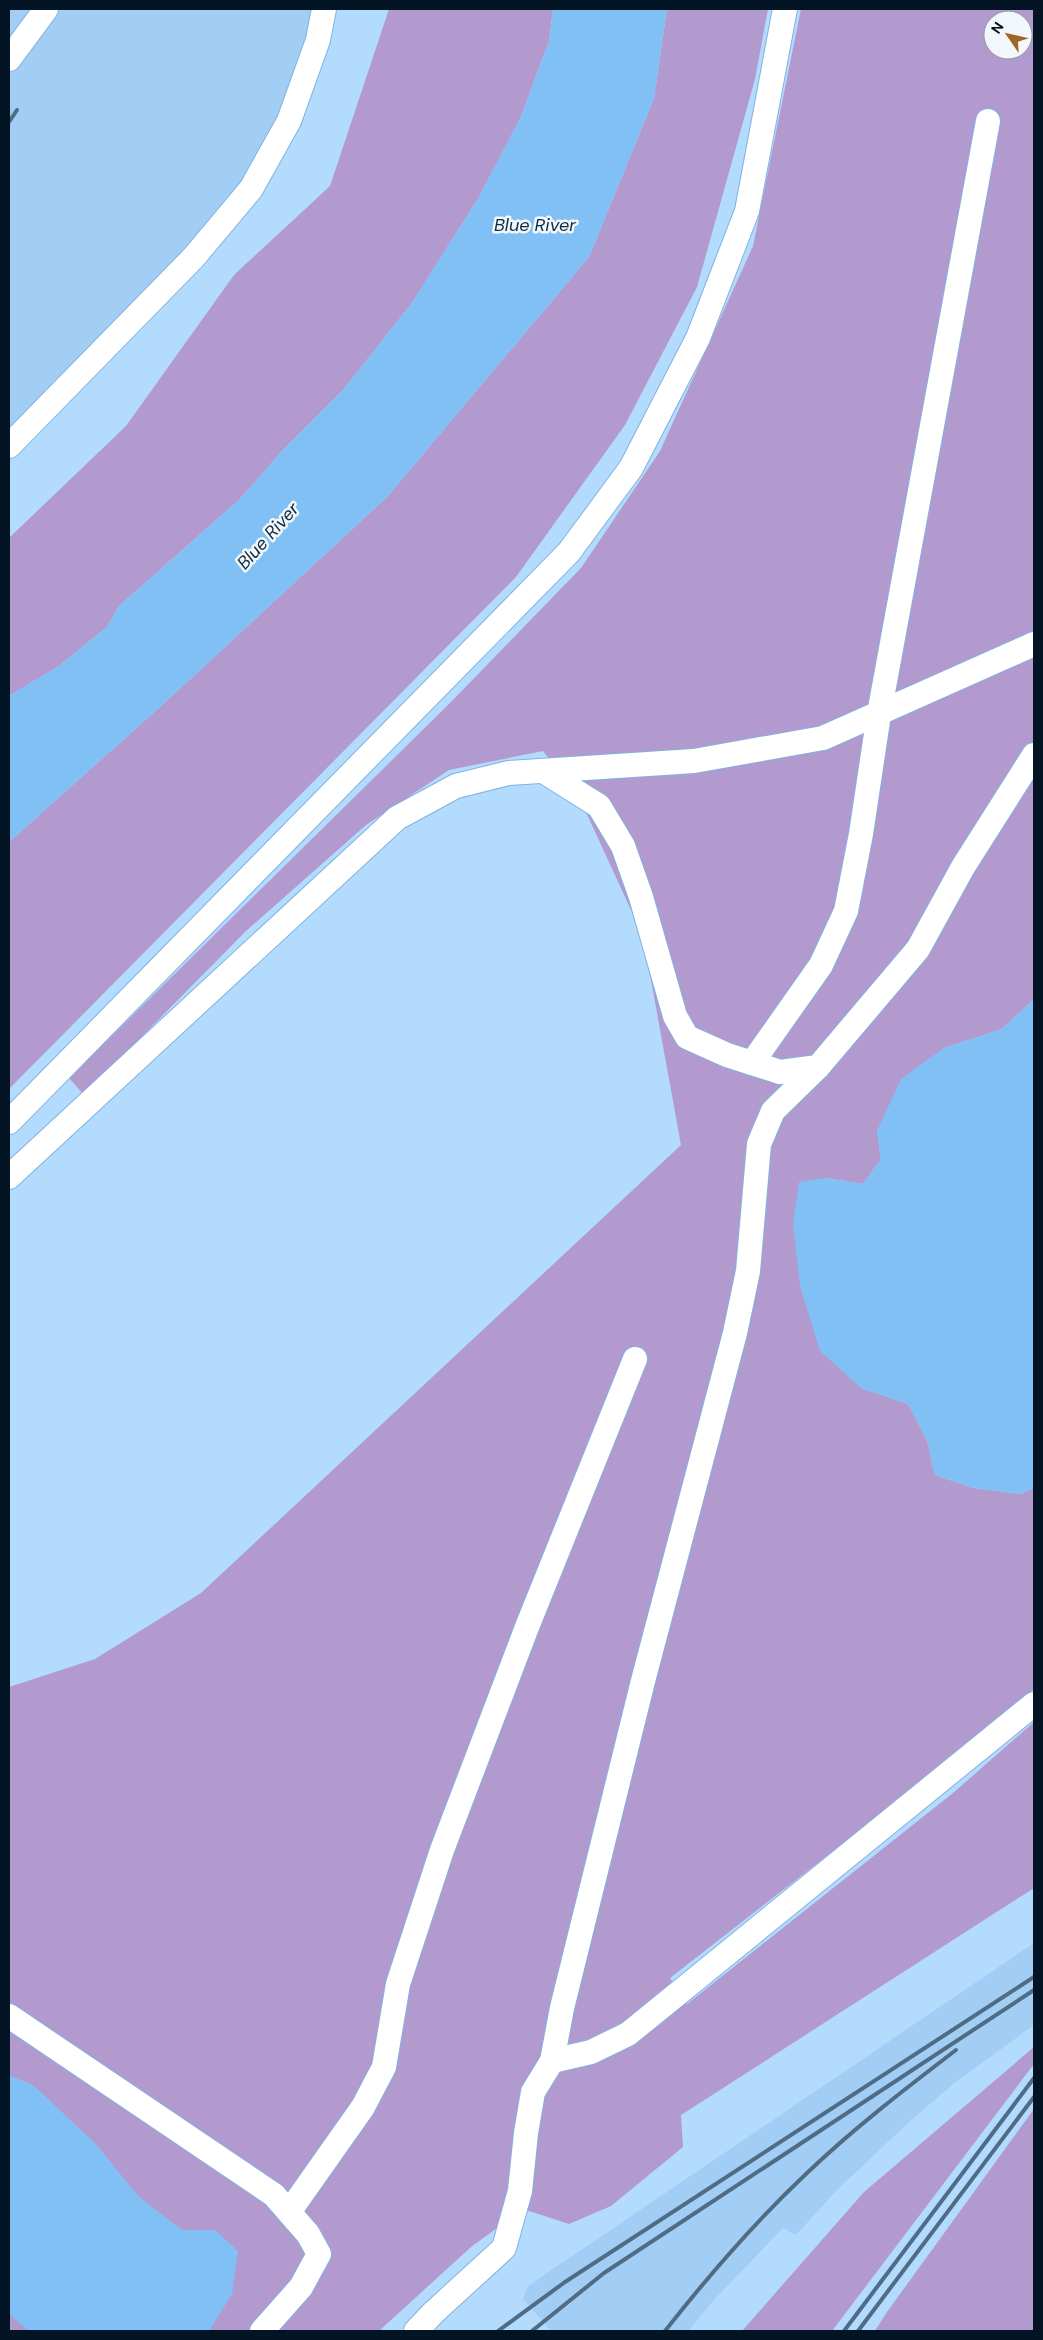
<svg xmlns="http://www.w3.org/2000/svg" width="1043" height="2340" viewBox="0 0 1043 2340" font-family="'DM Sans',sans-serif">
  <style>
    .built { fill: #a2cef5 }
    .green { fill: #b29acf; fill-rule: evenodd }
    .water { fill: #81c0f5 }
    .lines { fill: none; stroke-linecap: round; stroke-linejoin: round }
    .minor-casing { stroke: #81b3dd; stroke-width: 26 }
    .minor { stroke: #fff; stroke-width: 24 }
    .rail { stroke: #506c85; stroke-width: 4 }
    .labels { text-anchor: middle; stroke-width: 5; stroke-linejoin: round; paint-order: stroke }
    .water-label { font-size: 18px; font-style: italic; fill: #102b41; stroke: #f2f7fb }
  </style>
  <rect width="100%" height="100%" fill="#b2dbfe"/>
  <g class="built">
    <polygon points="9,9 314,9 310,32 279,116 246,177 198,240 9,432"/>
    <polygon points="1034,1943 1034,2025 953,2084 908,2123 836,2191 796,2235 783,2228 713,2301 688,2331 551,2331 523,2299 528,2286"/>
  </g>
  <g class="green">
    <polygon points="389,9 553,9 549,41 520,119 479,197 412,303 342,391 282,451 240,499 119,606 107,627 59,666 9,696 9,538 126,426 234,275 330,186"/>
    <polygon points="667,9 768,9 755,79 697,287 625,425 516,577 9,1089 9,842 161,706 387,497 589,257 654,98"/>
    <path d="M801 9H1034V999L1002 1029 944 1048 877 1131 881 1159 863 1184 826 1178 861 1388 908 1404 927 1440 935 1475 974 1488 1020 1494 1034 1488V1689L851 1837 670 1978 687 2004 953 1793 1034 1722V1888L681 2115 683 2147 611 2206 569 2224 523 2209 471 2247 379 2331H9V1687L95 1659 201 1593 681 1145 643 936 579 797 543 751 449 770 366 825 246 931 84 1095 69 1078 450 703 581 568 660 451 753 246ZM993 20H1023V50H993Z"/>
    <polygon points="1034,2047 1034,2064 832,2331 742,2331 864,2192"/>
    <polygon points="1034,2109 1034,2331 875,2331 887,2312"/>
  </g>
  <g class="water">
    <polygon points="553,9 667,9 654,98 589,257 387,497 161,706 9,842 9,696 59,666 107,627 119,606 240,499 282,451 342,391 412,303 479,197 520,119 549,41"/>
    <polygon points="1034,999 1034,1488 1020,1494 974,1488 935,1475 927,1440 908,1404 861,1388 820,1351 800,1286 793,1225 799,1182 826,1178 863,1184 881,1159 877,1131 901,1079 944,1048 1002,1029"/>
    <polygon points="9,2075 33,2085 96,2144 138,2196 182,2230 215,2230 238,2251 232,2294 209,2331 29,2331 9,2314"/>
  </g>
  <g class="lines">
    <defs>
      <g id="minor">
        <polyline points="9,59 46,9"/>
        <polyline points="9,446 194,257 251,189 289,121 318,40 324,9"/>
        <polyline points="545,772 599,806 623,846 641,897 675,1016 687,1037 727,1055 780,1072 818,1067"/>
        <polyline points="752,1063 821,965 846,911 861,834 879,714 988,121"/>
        <polyline points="9,1122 569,552 631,468 698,338 747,211 785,9"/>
        <polyline points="9,1177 397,818 456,786 509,773 694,761 823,738 1034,644"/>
        <polyline points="9,2016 274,2195 308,2234 319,2254 301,2287 262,2331"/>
        <polyline points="552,2061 591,2052 628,2034 1034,1704"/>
        <polyline points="289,2212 363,2107 384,2067 398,1984 442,1850 527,1627 635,1359"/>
        <polyline points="416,2331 433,2313 504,2248 520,2191 526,2133 533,2092 552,2061 562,2008 643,1681 735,1333 748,1271 759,1144 773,1111 818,1067 918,949 963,867 1034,755"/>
      </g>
    </defs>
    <use href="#minor" class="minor-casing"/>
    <use href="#minor" class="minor"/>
    <g class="rail">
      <polyline points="9,122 17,110"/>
      <polyline points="498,2331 565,2282 1034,1977"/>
      <polyline points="532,2331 604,2273 1034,1990"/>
      <path d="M665 2331C709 2275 755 2222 807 2173 853 2129 905 2089 956 2050"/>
      <polyline points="844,2331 1034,2078"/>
      <polyline points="858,2331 1034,2097"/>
    </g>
  </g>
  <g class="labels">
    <g class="water-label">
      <text x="535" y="231">Blue River</text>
      <text transform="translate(268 536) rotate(-48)" y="6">Blue River</text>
    </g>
  </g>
  <rect width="1043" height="2340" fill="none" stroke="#031525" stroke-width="20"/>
  <g transform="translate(1008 35) rotate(304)"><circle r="24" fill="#f2f7fb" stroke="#929da5"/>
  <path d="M0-4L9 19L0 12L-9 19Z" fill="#a06625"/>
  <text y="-8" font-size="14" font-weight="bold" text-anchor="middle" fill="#031525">N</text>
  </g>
</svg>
